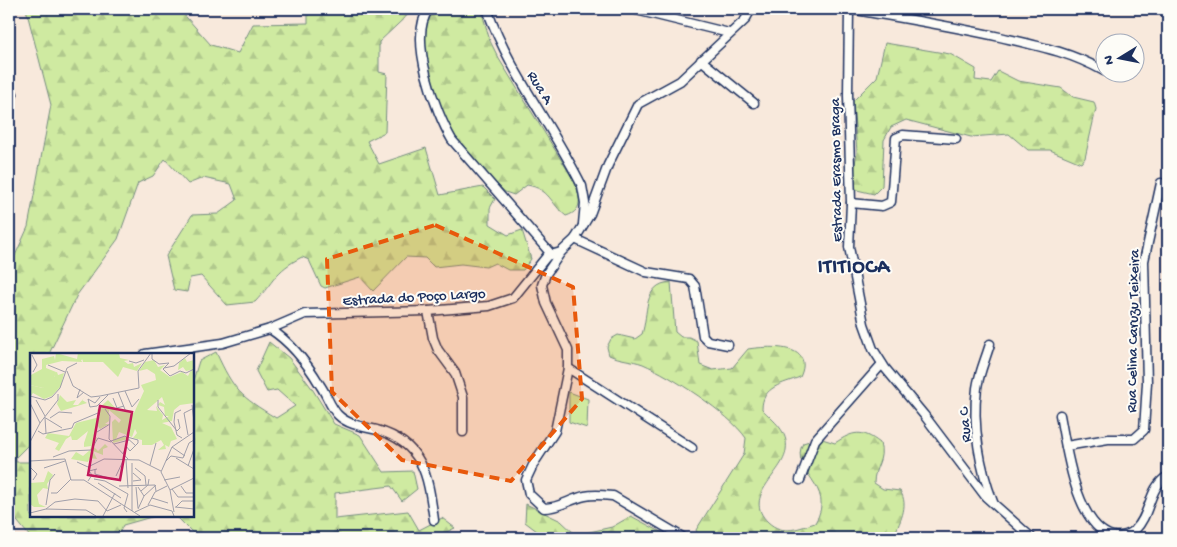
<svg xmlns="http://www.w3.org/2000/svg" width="1177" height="547" viewBox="0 0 1177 547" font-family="'Gochi Hand',sans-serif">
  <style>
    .green { fill: #cfeaa1; stroke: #758c80 }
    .forest { fill: url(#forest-firs); stroke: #758c80 }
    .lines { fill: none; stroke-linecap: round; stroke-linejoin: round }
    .minor-casing { stroke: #1b2f5e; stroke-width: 11 }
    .minor { stroke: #fdfcf7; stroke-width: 8 }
    .marked { fill: #e8590c; fill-opacity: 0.2; stroke: #e8590c; stroke-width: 4; stroke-dasharray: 10 6; stroke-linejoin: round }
    .labels { text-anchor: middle; stroke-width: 4; stroke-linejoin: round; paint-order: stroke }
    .street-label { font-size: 15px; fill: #1b2f5e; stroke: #fdfcf7 }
    .district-label { font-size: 20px; font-weight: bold; letter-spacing: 1px; fill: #1b2f5e; stroke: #fdfcf7 }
    .inset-road { fill: none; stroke: #a09faa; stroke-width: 1 }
    .view { fill: #c2185b; fill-opacity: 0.15; stroke: #c2185b; stroke-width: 2.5 }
    .inset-edge { fill: none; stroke: #1b2f5e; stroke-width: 2.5 }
  </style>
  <defs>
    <pattern id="forest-firs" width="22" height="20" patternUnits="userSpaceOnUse" patternTransform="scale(1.25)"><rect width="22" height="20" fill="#cfeaa1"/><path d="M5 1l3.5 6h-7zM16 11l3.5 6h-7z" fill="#b1c98d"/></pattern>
  </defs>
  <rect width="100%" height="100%" fill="#f8e9dc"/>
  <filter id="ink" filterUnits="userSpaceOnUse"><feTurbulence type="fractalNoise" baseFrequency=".02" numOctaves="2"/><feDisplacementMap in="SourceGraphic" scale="10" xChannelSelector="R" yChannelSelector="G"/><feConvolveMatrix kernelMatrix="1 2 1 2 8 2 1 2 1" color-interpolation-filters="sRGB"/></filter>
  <g filter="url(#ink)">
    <polygon class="green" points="569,392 588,399 587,428 569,422"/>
    <g class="forest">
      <path d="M26 9H179L211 45 238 53 253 24 308 23V9H414L379 42V72L387 74 385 132 367 141 379 164 426 148 440 195 483 187 495 199 490 208V224L508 235 522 230 531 259 523 270H508L495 263 486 267 461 264 434 267 425 258 406 257 373 291 360 277 325 288 321 286 309 260 302 257C274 271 274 282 255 302L227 305 201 276 190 278 187 292 174 290 166 256 192 215 218 214 237 200 231 184 203 178 188 184 165 159 153 176 138 183 118 239 77 295 49 354H31V442L16 457V462H31V516H155L123 525 117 538H31L9 511V269L28 227 51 105Z"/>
      <path d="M434 9H481L490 41 499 59 573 179C579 193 586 210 566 216 550 203 550 189 527 185L514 195 505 192C493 179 478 168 467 154 445 127 408 38 434 9Z"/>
      <polygon points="885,43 950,54 976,69 975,80 991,82 998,71 1018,81 1061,88 1073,97 1094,102 1096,109 1085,158 1081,163 1050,150 1028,150 1009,134 971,137 906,120 891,127 884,140 882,186 874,194 857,190 852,182 857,152 853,101 877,77"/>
      <path d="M671 282 675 332 681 337H689L697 341 700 365 713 370 732 368 748 349C768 346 816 343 800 377 783 384 762 386 762 409 773 421 789 431 786 450 784 473 741 496 768 522 783 536 799 528 815 523 838 485 788 472 803 443L819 438 835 443C853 431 862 429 880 443 885 461 874 466 874 483L883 489 900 491C910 506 899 523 893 538H699L696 530 744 454 746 438C729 413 671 376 643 364 632 360 620 360 609 355L607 347 611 339 618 335 635 339 642 334C649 314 642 284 671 282Z"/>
      <path d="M269 342 289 358 311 387 334 424 360 435 384 472 413 471 417 489 402 501 391 486 335 493V519L408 511 419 530 442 518 455 528 434 538H198L176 516H192V384L199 361 216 352C234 391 240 396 276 418L295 406 277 390 267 392 256 371Z"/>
      <polygon points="526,504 561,521 576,535 612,527 631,516 672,538 546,538 525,522"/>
    </g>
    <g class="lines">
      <defs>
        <g id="minor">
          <path d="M429 9C407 37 436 113 452 140L551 254"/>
          <path d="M487 9C509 72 552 125 582 186L585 203 583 224"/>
          <polyline points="632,9 729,33"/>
          <polyline points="849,9 848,95 851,203 849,247 864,324 873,349 885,368 924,415 986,497 1032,538"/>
          <path d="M851 9C901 18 951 26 1000 37 1039 46 1070 52 1104 71"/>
          <polyline points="701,60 754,103"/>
          <polyline points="9,97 13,94"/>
          <polyline points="851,203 882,206 891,202 896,138 903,135 956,139"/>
          <polyline points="575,239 646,272 689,279 695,286 703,336 708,341 728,345"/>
          <path d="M561 252 546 274 542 285 546 303 568 350V368L555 431 534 463 526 480 529 494 544 508C560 508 570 499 585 496 594 494 603 495 613 496L684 538"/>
          <polyline points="428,311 433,338 438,350 455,373 463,397 463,432"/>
          <path d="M270 329C292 343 307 363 320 385 327 395 330 407 338 415 348 425 364 427 377 430 425 444 428 478 434 520"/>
          <path d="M990 344C986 358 979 373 977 388 972 424 980 469 993 502"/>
          <polyline points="145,354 223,343 270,329 305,314 428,311 489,306 513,298 547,256 561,252 575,239 590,214 608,165 638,104 680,81 745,20 751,9"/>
          <polyline points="568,368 692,448"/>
          <path d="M1060 415C1066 446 1076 527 1113 536 1120 537 1129 535 1135 530 1151 515 1148 487 1168 476"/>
          <polyline points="1066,446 1108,439 1134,439 1144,430 1147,383 1144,261 1161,183"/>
          <polyline points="800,480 815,440 882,364"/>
        </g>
      </defs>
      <use href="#minor" class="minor-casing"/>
      <use href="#minor" class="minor"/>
    </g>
  </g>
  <path class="marked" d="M435 225 573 287 582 399 511 481 402 460 332 392 327 259Z"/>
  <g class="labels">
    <g class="street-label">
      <text transform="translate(541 87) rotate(58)" y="5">Rua A</text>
      <text transform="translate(835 170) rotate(-91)" y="5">Estrada Erasmo Braga</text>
      <text transform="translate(414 296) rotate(-3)" y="5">Estrada do Poço Largo</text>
      <text transform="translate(1132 331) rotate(-89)" y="5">Rua Celina Caruzu Teixeira</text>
      <text transform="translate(964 425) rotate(-95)" y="5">Rua C</text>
    </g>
    <g class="district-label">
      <text x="854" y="272">ITITIOCA</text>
    </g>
  </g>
  <g transform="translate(30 353)">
    <rect width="164" height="164" fill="#f8e9dc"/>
    <path d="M26 0 47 6 48 0H60V4L51 7 52 9 32 8 16 12V15L26 19 24 23 28 26V31L13 35 0 32 1 22 12 16V6L24 3 25 7Z" fill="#cfeaa1"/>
    <path d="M60 0H89L90 5 99 7 94 8 98 11 103 10 104 14 112 10 107 18 93 14 88 24 73 9H53L52 4H59ZM155 5 157 9 164 7V50L150 52 144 57 142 68 132 70 141 74 147 86 141 88 139 94 135 92 136 96 128 97 134 92 131 87 122 92H112V87L103 85 107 80 105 76 102 84 89 79 86 86 95 83 98 86 83 90 82 69 85 66 89 70 91 67 79 57V68L75 71H79L70 76 68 73 63 85 67 84 64 94 68 98 75 91 78 94 73 96V102L63 98 67 106 60 105 58 109 41 106 46 99 53 103 60 97 61 93 54 94V90L58 78 47 87H42L41 83 36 86 29 98 25 96 29 90 15 85 18 80 39 83 46 70 70 64 67 57 78 47 88 58 104 60 114 38 111 32 126 27 125 21 117 16 109 18 115 9 124 7 128 14 135 12 130 17 140 24 152 19 158 23 161 17 156 18 153 14 148 17 149 10ZM132 44 135 52 130 49 128 52 134 54 135 63H139L132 67 133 62 126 53 127 58 117 57ZM27 19 28 22 34 20 31 33 22 43 14 46 3 40 1 43 0 32 13 35 20 30 28 31 23 20ZM30 42 37 49 46 47 43 52H48L55 44 52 47 57 50 31 58 27 51ZM18 118 23 122 17 131 18 136 13 135 7 142 9 151 16 154H4L0 151V130L14 129Z" fill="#cfeaa1" fill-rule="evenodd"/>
    <path class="inset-road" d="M122 0V6L129 11 139 10 133 16M2 2 7 12 3 19M99 8 106 10 114 7M18 12 35 19M134 15 144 13 161 0M133 16 140 23 150 18 156 20 164 16M37 18 43 33 61 44 70 43 109 35 108 18 121 0M50 36 47 45 54 39M95 38 102 54 109 46M88 39 96 59M0 43 15 47 22 44 30 35 37 15 47 10M83 45 87 55 94 53M58 46 60 54 67 53 78 42M58 46 65 50 70 44M6 47 15 63M128 47V54L147 78 150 75 148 66M0 50 10 70 0 89M162 52 164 69M75 56 80 63 79 86 98 106M151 57 145 60 144 69 147 82 152 85M14 64 32 75M15 65 16 80M20 65 29 59 42 60M10 70 28 47V41M8 78 13 81 42 75 44 70 68 60M67 79 80 71M158 82 154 60 162 56M81 88 95 83 106 93M84 91 99 87M142 94 155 103M93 101 96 93 100 98 108 90V87L97 84M23 104 39 98 61 97 68 85 81 89M146 105 164 116M96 107 98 135M0 108 35 106 41 127H54L110 163M136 108 141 103 153 105 159 90 164 87M47 109 58 114 74 106 109 107 131 118M102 110V158M120 112 126 90M158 113 164 96M0 114 7 121 3 127M14 115 35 108M105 115 115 123 116 132M65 116V121L79 125M86 123 93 108M64 126 75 128 98 141 94 155 97 159M134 127 150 124M58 128 62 122 59 118 67 116M103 128 111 127 103 120M68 130 91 145M89 133 125 132 126 138M151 133 156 140H164M106 134 108 155M142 136 148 144H164M140 137 164 125M111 138 118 132 119 126M21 140H27L41 126M114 143 126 132M122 145 138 150M16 152 20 127 25 121M118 152 125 139 137 133M145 154 164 156M146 154 152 148H164M16 156 56 157 66 163M108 156 114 143 108 134M105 159 120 152 142 158 144 163M144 159 140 137 131 119 142 94 164 79M0 160 16 156 25 149 45 146 68 148 77 158 91 152M73 163 85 140"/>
    <path class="view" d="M70 53 102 59 90 127 58 122Z"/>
    <rect width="164" height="164" class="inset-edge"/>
  </g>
  <rect width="1177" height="547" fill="none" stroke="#fdfcf7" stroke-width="30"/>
  <rect x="15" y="15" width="1147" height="517" fill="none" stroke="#1b2f5e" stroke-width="2" filter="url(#ink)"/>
  <g transform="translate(1120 58) rotate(260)"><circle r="24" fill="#fdfcf7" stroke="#a3aaba"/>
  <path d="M0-4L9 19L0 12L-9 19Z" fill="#1b2f5e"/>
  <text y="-8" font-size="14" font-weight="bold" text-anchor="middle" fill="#1b2f5e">N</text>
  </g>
</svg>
